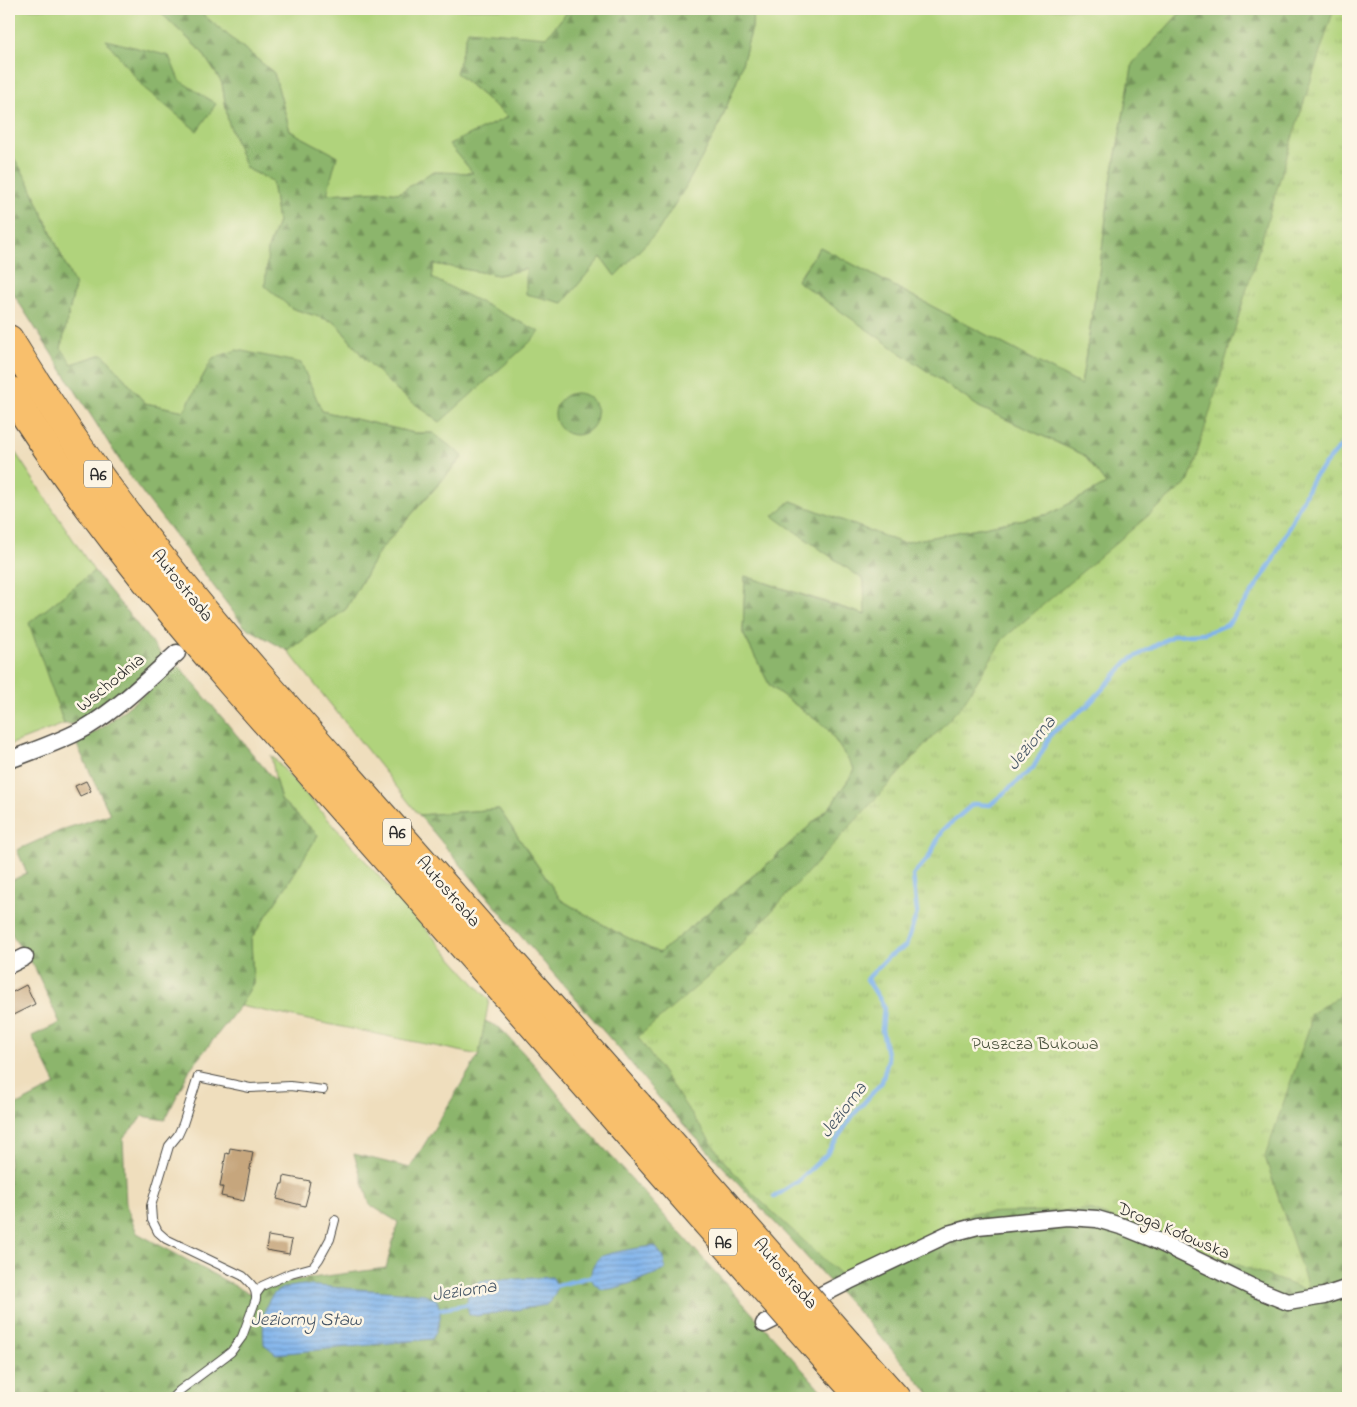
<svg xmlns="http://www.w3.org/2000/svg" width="1357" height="1407" viewBox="0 0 1357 1407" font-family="'Indie Flower',sans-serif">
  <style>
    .grass { fill: #b0d37c; stroke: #6e7f54 }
    .forest { fill: url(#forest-firs); stroke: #5c704c; fill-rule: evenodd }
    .park { fill: url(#park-tufts); stroke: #6e7f54 }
    .water { fill: url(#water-rules); stroke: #556f8c }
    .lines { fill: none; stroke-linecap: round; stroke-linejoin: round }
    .stream { stroke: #7fb3ec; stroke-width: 4.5 }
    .building { fill: #c6a67d }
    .service-casing { stroke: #484641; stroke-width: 10 }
    .minor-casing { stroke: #484641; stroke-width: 19 }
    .motorway-casing { stroke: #484641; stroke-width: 30 }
    .service { stroke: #fff; stroke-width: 8 }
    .minor { stroke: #fff; stroke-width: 16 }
    .motorway { stroke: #f8bf6c; stroke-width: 28 }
    .motorway-bridge-casing { stroke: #484641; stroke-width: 30; stroke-linecap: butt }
    .motorway-bridge { stroke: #f8bf6c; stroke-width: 28 }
    .labels { text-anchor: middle; stroke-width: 5; stroke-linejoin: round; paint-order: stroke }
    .shield { fill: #fcf5e5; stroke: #6a6863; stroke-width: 1 }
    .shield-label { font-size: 16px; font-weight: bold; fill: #2b2b2b }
    .street-label { font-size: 18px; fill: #2b2b2b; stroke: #fcf5e5 }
    .park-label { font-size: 18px; fill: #4c553f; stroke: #fcf5e5 }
    .water-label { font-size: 19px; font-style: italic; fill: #445465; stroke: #fcf5e5 }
  </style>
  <defs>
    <pattern id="forest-firs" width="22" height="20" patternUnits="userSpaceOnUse" patternTransform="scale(1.25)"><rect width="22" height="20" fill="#8cb56c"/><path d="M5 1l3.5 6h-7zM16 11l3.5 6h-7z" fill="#739359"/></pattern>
    <pattern id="park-tufts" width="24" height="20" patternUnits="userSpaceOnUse" patternTransform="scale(1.25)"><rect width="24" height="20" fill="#b0d37c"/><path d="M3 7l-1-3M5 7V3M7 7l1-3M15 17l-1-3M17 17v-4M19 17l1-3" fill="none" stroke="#98b56b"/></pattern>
    <pattern id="water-rules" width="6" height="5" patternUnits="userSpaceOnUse" patternTransform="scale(1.25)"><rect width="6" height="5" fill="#7fb3ec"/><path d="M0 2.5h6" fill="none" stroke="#6892bf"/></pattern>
  </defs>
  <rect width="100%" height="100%" fill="#fcf5e5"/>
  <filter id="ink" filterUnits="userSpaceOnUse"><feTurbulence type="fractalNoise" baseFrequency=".02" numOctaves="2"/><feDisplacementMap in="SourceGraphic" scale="10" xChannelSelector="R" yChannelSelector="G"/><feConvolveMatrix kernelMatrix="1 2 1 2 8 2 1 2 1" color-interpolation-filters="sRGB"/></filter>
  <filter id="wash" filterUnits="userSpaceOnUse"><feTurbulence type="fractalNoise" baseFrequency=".0096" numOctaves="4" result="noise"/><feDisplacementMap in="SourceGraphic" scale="20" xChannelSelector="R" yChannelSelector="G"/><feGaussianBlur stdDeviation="1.12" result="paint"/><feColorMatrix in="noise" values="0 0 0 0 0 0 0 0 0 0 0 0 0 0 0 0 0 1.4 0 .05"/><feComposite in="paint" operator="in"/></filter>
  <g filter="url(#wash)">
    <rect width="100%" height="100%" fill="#efdebd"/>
    <g class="grass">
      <polygon points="9,9 162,9 163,15 202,52 222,83 228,121 246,168 272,181 278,222 268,249 291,308 335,322 364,358 396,390 440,422 432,278 434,264 498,275 526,269 601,257 615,276 718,128 738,78 752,28 753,9 1184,9 1133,63 1110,187 1099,273 1081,385 820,247 797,280 979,407 1084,455 1106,484 1050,514 902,543 791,501 774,516 864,580 866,615 745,576 743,633 770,686 827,728 855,770 830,807 771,861 659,953 614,931 561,900 499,809 419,815 288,651 346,609 380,550 463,457 433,433 414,433 322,411 213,358 184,411 145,403 103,354 72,364 61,348 75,286 28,181 9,150"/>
      <polygon points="196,9 570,9 546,37 456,73 508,117 450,144 474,173 432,172 399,193 384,191 326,194 337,156 290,131 274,73"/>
      <polygon points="9,443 94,571 30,623 64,724 9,745"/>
      <polygon points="271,755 489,1000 479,1055 240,1006 253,983 251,939 287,885 318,835 281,800 276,782"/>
    </g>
    <g class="forest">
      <polygon points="162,9 196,9 274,73 290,131 337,156 327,194 384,191 399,193 432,172 473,173 449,144 508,117 456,73 468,30 546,37 570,9 753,9 752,28 738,78 718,128 685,188 658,231 615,276 601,257 563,303 526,294 526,269 498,275 434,264 432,278 540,332 528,344 440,422 396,390 364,358 335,322 291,308 265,286 268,249 278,222 272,181 246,168 228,121 222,83 202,52 163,15"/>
      <polygon points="1184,9 1348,9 1348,1398 933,1398 880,1336 660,1099 626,1057 512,926 419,815 499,809 561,900 614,931 659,953 771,861 830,807 855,770 827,728 770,686 743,633 745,576 814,599 865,615 864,580 773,516 791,501 902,543 1050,514 1106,484 1084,455 979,407 797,281 820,247 1081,385 1099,273 1110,187 1133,63"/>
      <polygon points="106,40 169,56 179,80 216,104 197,131 144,88"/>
      <polygon points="9,150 28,181 75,286 61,348 72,364 103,354 145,403 184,411 213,358 237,350 301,363 322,411 414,433 433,433 463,456 380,550 346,609 288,651 244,626 129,475 9,287"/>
      <circle cx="576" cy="414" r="21"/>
      <polygon points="94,571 164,658 104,708 79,724 64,724 29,623"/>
      <path d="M179 666 276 782 281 800 318 835 287 885 251 939 253 983 240 1006 190 1069 165 1120 143 1116 123 1138 126 1205 137 1233 248 1293 282 1282 386 1268 398 1222 370 1205 354 1154 410 1168 479 1055 485 1021 500 1028 530 1060 584 1126 828 1398H9V1109L56 1085 32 1036 60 1023 34 966 15 940 9 927V882L27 873 17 850 64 829 110 814 76 743 102 728ZM665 1270 614 1288 603 1289 592 1277 591 1273Z"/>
    </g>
    <polygon class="park" points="1334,9 1348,9 1348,991 1310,1014 1310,1025 1265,1157 1309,1291 1090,1210 972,1213 843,1277 751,1192 724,1161 638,1037 723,964 963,704 1003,639 1189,481 1292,139"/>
    <g class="water">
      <path d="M655 1246 664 1258 665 1270C652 1275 613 1292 602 1289 596 1287 591 1281 591 1275 591 1269 594 1262 599 1258 607 1252 644 1247 655 1246Z"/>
      <path d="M552 1277C561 1288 555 1297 546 1305L476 1316 469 1314C466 1305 466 1291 474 1284 475 1284 482 1281 483 1281Z"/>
      <path d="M303 1285 425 1294 437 1300C443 1316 440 1325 432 1339L276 1354 264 1344C263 1325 261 1301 279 1290 285 1287 296 1286 303 1285Z"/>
    </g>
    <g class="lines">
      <g class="stream">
        <polyline points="774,1197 797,1182 825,1156 854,1114 882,1082 888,1059 882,1030 884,1006 867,979 888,957 906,946 917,913 913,875 929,857 942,831 973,804 990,805 1033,768 1052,733 1088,705 1128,661 1174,635 1205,633 1227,625 1250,596 1272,562 1313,478 1348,438"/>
        <polyline points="551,1287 597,1275"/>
        <polyline points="436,1310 470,1304"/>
      </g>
    </g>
    <g id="blocks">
      <g class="building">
        <polygon points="86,781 91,791 80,796 75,786"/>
        <polygon points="26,985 35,1004 9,1017 9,994"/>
        <polygon points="230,1148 253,1152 244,1201 221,1196 223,1187 220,1187 226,1153 229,1154"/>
        <polygon points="284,1176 310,1181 308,1191 309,1191 305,1206 277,1199 281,1184 283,1184"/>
        <polygon points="268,1236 292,1240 289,1254 266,1250"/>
      </g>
    </g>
  </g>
  <g filter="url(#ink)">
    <use href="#blocks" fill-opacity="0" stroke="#484641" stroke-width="1"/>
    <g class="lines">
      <defs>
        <g id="service">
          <polyline points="257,1293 262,1286 291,1273 313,1267 319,1259 330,1239 335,1220"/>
          <path d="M172 1398 179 1391 231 1352 242 1337 256 1299C257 1288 250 1283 243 1276L166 1239 158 1232 152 1220 151 1206 169 1146 178 1135 183 1124 198 1077 250 1088 290 1086 323 1090"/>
        </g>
        <g id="minor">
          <path d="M9 760C35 750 63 741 87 727 120 707 148 679 177 653"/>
          <polyline points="9,965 25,957"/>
          <polyline points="764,1324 849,1281 948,1234 978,1226 1067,1217 1097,1219 1124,1227 1151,1238 1256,1289 1288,1302 1324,1296 1348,1288"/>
        </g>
        <g id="motorway">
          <path d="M9 339C56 416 107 490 163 560 224 637 289 710 354 783 449 891 543 998 638 1105"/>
          <path d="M9 390C74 495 152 591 232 684L618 1122"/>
          <polyline points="848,1344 896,1398"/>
          <polyline points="828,1361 861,1398"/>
        </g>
      </defs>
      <use href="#service" class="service-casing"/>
      <use href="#minor" class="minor-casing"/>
      <use href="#motorway" class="motorway-casing"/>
      <use href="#service" class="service"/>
      <use href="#minor" class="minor"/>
      <use href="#motorway" class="motorway"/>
      <defs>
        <g id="motorway-bridge">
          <polyline points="638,1105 848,1344"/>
          <polyline points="618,1122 828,1361"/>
        </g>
      </defs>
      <use href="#motorway-bridge" class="motorway-bridge-casing"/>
      <use href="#motorway-bridge" class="motorway-bridge"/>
    </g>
  </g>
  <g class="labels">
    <g class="shield">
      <rect x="84" y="460.5" width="28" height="27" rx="4"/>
      <rect x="383" y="818.5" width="28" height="27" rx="4"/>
      <rect x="709" y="1228.5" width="28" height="27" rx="4"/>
    </g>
    <g class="shield-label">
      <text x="98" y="480">A6</text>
      <text x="397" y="838">A6</text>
      <text x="723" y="1248">A6</text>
    </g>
    <g class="street-label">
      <text transform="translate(183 585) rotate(51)" y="6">Autostrada</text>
      <text transform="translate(110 682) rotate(-39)" y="6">Wschodnia</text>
      <text transform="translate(449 891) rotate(49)" y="6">Autostrada</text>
      <text transform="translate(1174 1230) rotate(23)" y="6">Droga Kołowska</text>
      <text transform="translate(786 1273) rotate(49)" y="6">Autostrada</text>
    </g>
    <g class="park-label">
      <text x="1035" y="1049">Puszcza Bukowa</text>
    </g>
    <g class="water-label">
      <text transform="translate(1030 742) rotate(-50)" y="7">Jeziorna</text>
      <text transform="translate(842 1109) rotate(-52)" y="7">Jeziorna</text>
      <text transform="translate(464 1289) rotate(-8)" y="7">Jeziorna</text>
      <text x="306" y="1325">Jeziorny Staw</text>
    </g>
  </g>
  <rect width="1357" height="1407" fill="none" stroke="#fcf5e5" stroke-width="30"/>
</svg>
